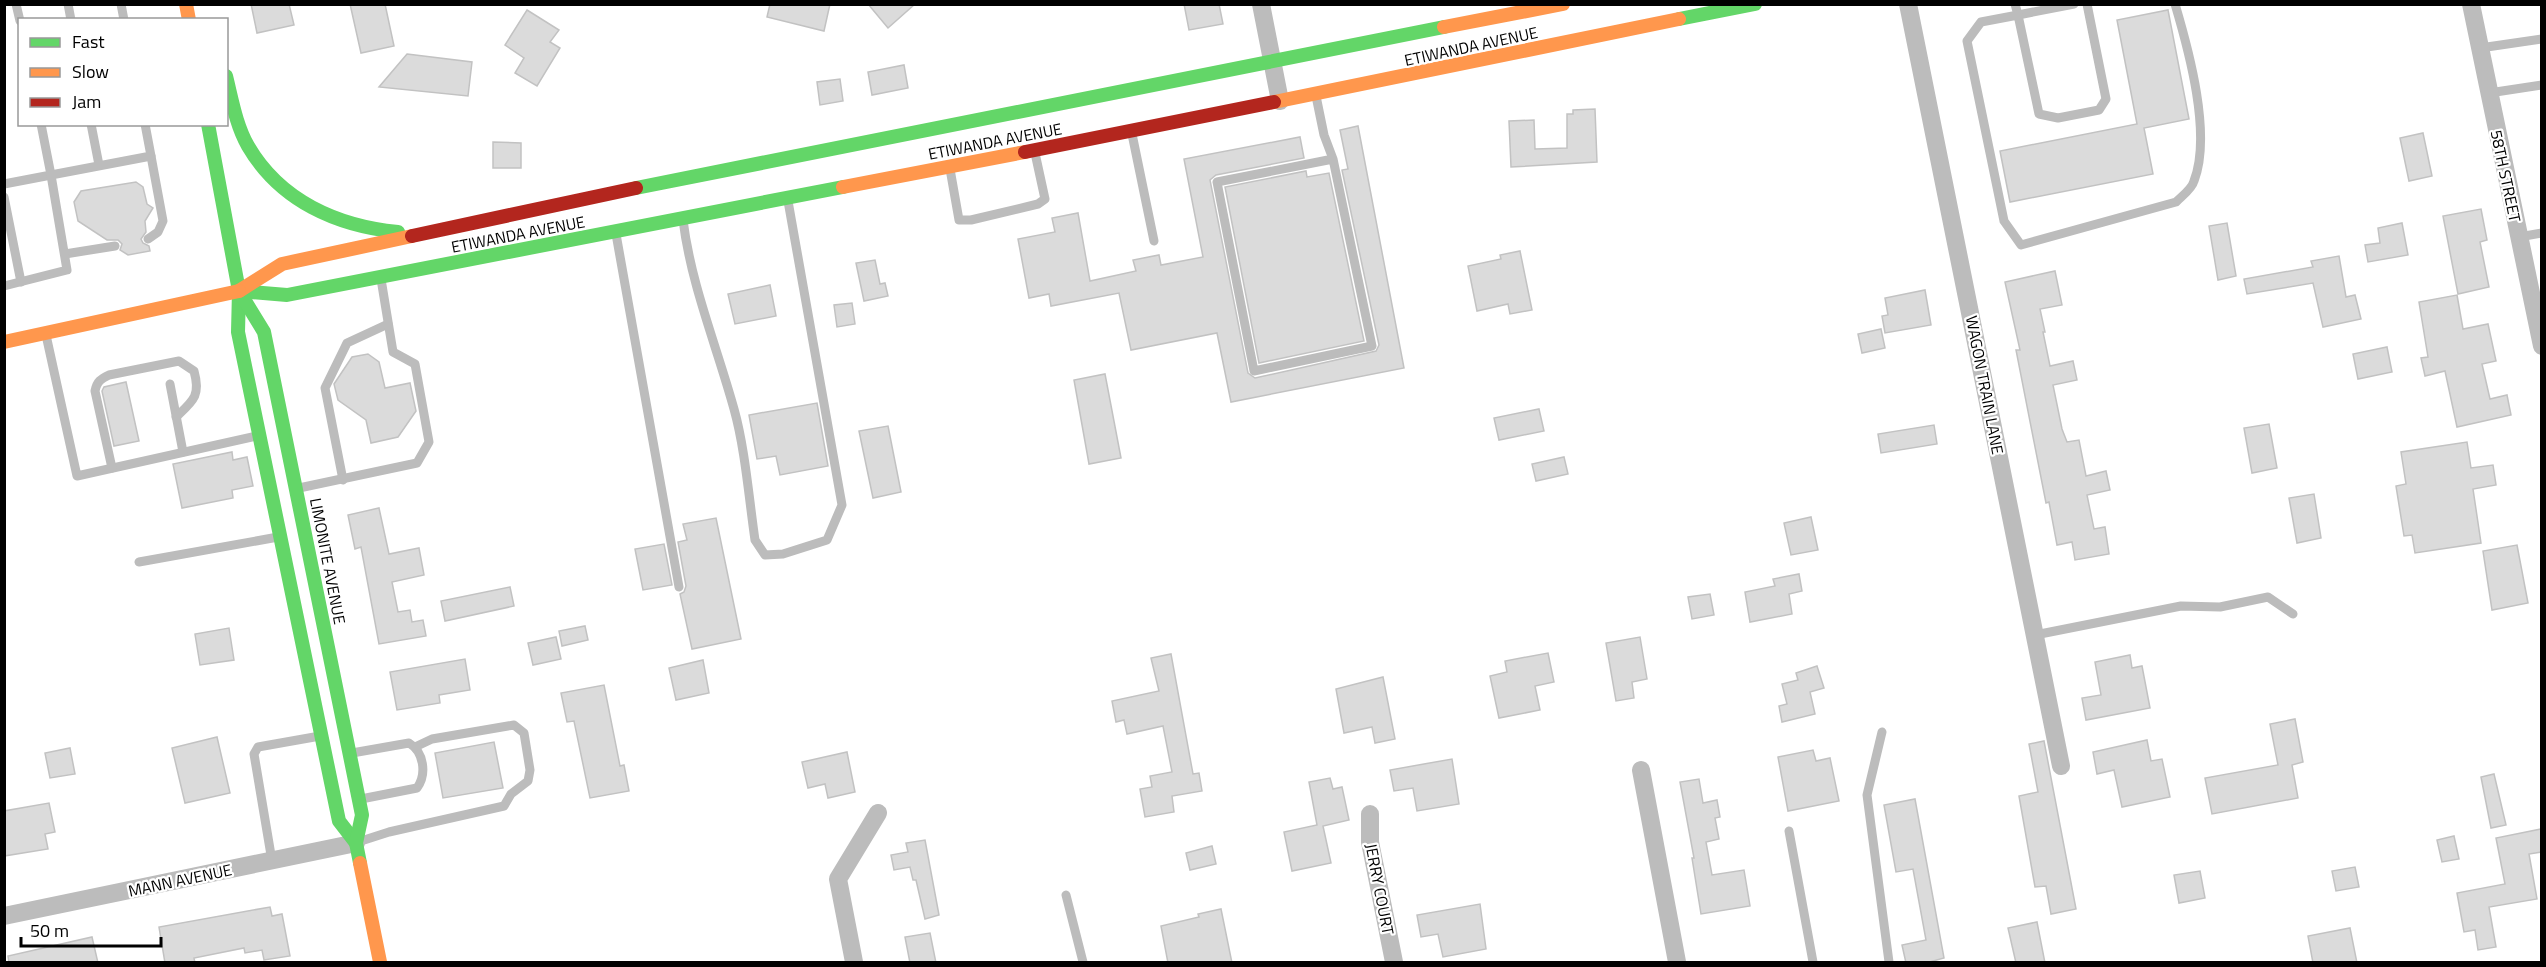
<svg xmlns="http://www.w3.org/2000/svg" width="2546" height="967" viewBox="0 0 2546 967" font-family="'Titillium Web',sans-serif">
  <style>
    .building { fill: #dbdbdb; stroke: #c2c2c2; stroke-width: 1.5 }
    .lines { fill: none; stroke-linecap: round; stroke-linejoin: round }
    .lane { stroke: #bcbcbc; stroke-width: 9 }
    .street { stroke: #bcbcbc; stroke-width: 18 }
    .fast { stroke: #63d668; stroke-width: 14 }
    .slow { stroke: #ff974d; stroke-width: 14 }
    .jam { stroke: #b3261e; stroke-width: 14 }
    .labels { text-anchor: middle; stroke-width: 4.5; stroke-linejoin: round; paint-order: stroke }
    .street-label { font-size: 16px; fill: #000; stroke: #fff }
  </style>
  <rect width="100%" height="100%" fill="#fff"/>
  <g class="building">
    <polygon points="251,4 289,4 294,25 257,33"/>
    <polygon points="350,4 385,4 394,46 361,53"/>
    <polygon points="770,4 830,4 824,31 767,17"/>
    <polygon points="868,4 915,4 888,28"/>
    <polygon points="1184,4 1219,4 1223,24 1189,30"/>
    <polygon points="527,10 559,30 550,42 560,48 537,86 515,73 524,58 505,45"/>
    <polygon points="2168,10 2189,119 2144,128 2153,174 2010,202 2000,151 2137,124 2117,20"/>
    <polygon points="407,54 472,62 468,96 379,87"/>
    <polygon points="904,65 908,88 872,95 868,72"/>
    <polygon points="840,79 843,101 820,105 817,82"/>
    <polygon points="1595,109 1597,162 1511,167 1509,121 1534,120 1535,149 1567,148 1567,114 1573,114 1573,110"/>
    <polygon points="1358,126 1404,368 1231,402 1217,333 1131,350 1119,293 1051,306 1049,294 1029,298 1018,239 1055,232 1052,218 1078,213 1090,281 1136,271 1133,260 1159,255 1161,265 1203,257 1184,159 1300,137 1304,158 1216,175 1210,180 1248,373 1255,378 1376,351 1379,345 1342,170 1348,169 1340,130"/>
    <polygon points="2423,133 2432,176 2409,181 2400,138"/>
    <polygon points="493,142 521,143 521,168 493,168"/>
    <polygon points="1306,171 1307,177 1329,173 1364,341 1259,363 1225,187"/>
    <polygon points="136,182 143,187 147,204 153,208 145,221 146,232 141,239 143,243 149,246 150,251 128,255 120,250 122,244 118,240 107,240 78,221 74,202 81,191"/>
    <polygon points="2481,209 2487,240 2480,242 2489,287 2458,294 2443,216"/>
    <polygon points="2227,223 2236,276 2218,280 2209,226"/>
    <polygon points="2402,223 2408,255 2368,262 2365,245 2380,243 2378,228"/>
    <polygon points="1520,251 1532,310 1510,314 1508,304 1477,311 1468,266 1501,259 1500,255"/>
    <polygon points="2339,256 2346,297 2355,295 2361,319 2323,327 2313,283 2247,294 2244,279 2313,267 2311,261"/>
    <polygon points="875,260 880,284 885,283 888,296 864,301 856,263"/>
    <polygon points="2055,271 2062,305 2040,309 2045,332 2043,332 2050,366 2073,361 2077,380 2053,385 2062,429 2067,442 2079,440 2086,476 2106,471 2110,490 2087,495 2094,529 2105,527 2109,554 2075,560 2072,542 2057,545 2049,502 2046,503 2016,350 2020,350 2005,282"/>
    <polygon points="770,285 776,316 735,324 728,294"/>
    <polygon points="1925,290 1931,325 1885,333 1882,316 1888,315 1885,298"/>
    <polygon points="2457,295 2463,329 2488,324 2496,361 2482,364 2490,399 2507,395 2511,415 2457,427 2445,371 2425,376 2421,358 2428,357 2419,302"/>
    <polygon points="852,303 855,324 837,327 834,305"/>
    <polygon points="1881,329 1885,348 1862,353 1858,334"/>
    <polygon points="2387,347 2392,372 2358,379 2353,354"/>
    <polygon points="368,354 379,362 385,388 410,383 416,411 398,437 371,443 366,420 338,400 334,384 352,357"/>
    <polygon points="1105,374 1121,458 1089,464 1074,380"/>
    <polygon points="126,382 139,441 114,446 102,391 104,387"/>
    <polygon points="817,403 828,466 780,475 776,456 757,459 749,415"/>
    <polygon points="1539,409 1544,431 1499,440 1494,418"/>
    <polygon points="2269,424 2277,468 2252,473 2244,428"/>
    <polygon points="1934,425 1937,444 1881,453 1878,434"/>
    <polygon points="888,426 901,492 873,498 859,431"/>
    <polygon points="2467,442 2471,468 2493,465 2496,485 2473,489 2481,543 2415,553 2412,535 2404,536 2396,486 2406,484 2401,452"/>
    <polygon points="232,452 233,460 247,457 253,486 232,490 233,498 182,508 173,464"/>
    <polygon points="1564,457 1568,474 1536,481 1532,464"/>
    <polygon points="2314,494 2321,538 2297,543 2289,498"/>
    <polygon points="379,508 389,554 419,548 424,575 392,582 398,612 410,610 412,622 423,620 426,636 379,644 361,547 355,549 348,515"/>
    <polygon points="1811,517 1818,550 1791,555 1784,523"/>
    <polygon points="716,518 741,639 692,649 680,594 684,592 686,586 678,542 687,540 683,524"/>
    <polygon points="664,544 672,585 643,590 635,549"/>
    <polygon points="2517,545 2528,603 2492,610 2483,551"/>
    <polygon points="1799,574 1802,591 1789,594 1792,614 1750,622 1745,592 1775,586 1773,579"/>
    <polygon points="510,587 514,606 445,621 441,601"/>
    <polygon points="1710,594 1714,615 1692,619 1688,597"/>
    <polygon points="585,626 588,640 562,646 559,631"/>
    <polygon points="229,628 234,660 200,665 195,634"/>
    <polygon points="556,637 561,659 533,665 528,643"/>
    <polygon points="1640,637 1647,679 1632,682 1634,698 1616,701 1606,643"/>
    <polygon points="1548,653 1554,682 1535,686 1540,710 1499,718 1490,676 1507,672 1505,661"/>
    <polygon points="1171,654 1193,774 1199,773 1202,791 1172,796 1174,812 1145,817 1140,789 1152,787 1150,776 1172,772 1163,726 1127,734 1124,720 1116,722 1112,701 1159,691 1151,658"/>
    <polygon points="2130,655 2132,668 2142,666 2150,708 2086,720 2082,698 2101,695 2095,662"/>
    <polygon points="465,659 470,690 439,695 440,703 397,710 390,672"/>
    <polygon points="703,660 709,693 676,700 669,668"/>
    <polygon points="1817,666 1824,688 1810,692 1815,714 1782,722 1779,706 1787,704 1782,684 1798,680 1796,673"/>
    <polygon points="1383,677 1395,739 1375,743 1372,727 1344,733 1336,689"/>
    <polygon points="604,685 620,766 624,765 629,791 590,798 574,721 567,722 561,693"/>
    <polygon points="2295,719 2303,762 2292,765 2298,798 2212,814 2205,778 2278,765 2270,724"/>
    <polygon points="217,737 230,793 185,803 172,748"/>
    <polygon points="2147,740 2151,761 2162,759 2170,797 2122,807 2114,770 2097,774 2093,752"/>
    <polygon points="2044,741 2076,909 2051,914 2046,886 2035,887 2019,796 2038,792 2029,744"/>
    <polygon points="494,742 503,788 443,798 435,753"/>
    <polygon points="70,748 75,774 50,778 45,753"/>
    <polygon points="1813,750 1816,761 1830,758 1839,801 1788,811 1778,757"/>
    <polygon points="847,752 855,792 828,798 825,784 808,788 802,762"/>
    <polygon points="1452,759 1459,804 1417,811 1413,788 1394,791 1390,770"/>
    <polygon points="2494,774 2506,825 2491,828 2481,777"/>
    <polygon points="1330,778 1333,789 1342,787 1349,820 1323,826 1331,863 1292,871 1284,832 1317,825 1309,782"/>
    <polygon points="1699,779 1703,803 1717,800 1720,817 1715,818 1719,839 1706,842 1712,875 1744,870 1750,906 1701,914 1692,858 1694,858 1680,782"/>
    <polygon points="1915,799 1944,958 1926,963 1906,963 1902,945 1926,940 1913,869 1896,872 1884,805"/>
    <polygon points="49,803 55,832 45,834 48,849 4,856 4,811"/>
    <polygon points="2541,829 2541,852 2529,854 2537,899 2489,907 2496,947 2478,950 2475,930 2464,932 2457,893 2505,884 2496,838"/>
    <polygon points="2454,836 2459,859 2442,862 2437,840"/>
    <polygon points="925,840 939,915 925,919 916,880 913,880 910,867 894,870 891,855 908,852 906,843"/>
    <polygon points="1212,846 1216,864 1190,870 1186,853"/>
    <polygon points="2355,867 2359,887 2336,891 2332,871"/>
    <polygon points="2200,871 2205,898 2179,903 2174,875"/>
    <polygon points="1480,904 1486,949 1443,957 1438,934 1421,937 1417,915"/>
    <polygon points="270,907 272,916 282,914 290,956 264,960 262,950 245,953 244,948 194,958 195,963 165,963 159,927"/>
    <polygon points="1221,909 1232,963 1168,963 1161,926 1199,917 1198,914"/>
    <polygon points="2037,922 2045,963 2016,963 2008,928"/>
    <polygon points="2350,928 2357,963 2313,963 2308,936"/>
    <polygon points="930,933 936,963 910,963 905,937"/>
    <polygon points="92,937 98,963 9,963 8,956"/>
  </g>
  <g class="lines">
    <g class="lane">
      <polyline points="16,4 20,21"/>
      <polyline points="68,4 71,20"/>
      <polyline points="121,4 124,20"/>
      <polyline points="2015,4 2018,15 2074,4"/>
      <path d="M2087 4 2106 99 2099 110 2058 118 2039 114 2018 15 1981 22 1967 41 2004 221 2021 245 2176 202C2182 196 2192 189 2194 181 2212 135 2189 51 2175 4"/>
      <polyline points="2480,48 2542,39"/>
      <polyline points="2489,93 2542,85"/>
      <polyline points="1316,96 1324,135 1333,159 1372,346 1254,371 1217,182 1333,159"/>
      <polyline points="91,124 99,165"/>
      <polyline points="1132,134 1154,241"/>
      <polyline points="950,169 959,220 971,220 1038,204 1045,199 1035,153"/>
      <polyline points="4,184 51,175 41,124"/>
      <polyline points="4,197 21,282"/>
      <path d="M683 220C691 285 717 347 734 409 745 448 749 499 755 540L765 555 783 554 827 540 842 505 788 201"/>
      <polyline points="616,234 679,587"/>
      <polyline points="2519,237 2542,233"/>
      <polyline points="148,239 158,232 163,221 151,156"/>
      <polyline points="65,254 115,246"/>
      <polyline points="4,286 67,270 51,175 151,156 145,124"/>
      <polyline points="46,335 77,476 257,436"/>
      <polyline points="170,384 183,452"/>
      <path d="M112 468 95 391C97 381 101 379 109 375L179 361 194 371C201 396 193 401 176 417"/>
      <polyline points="343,480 325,388 347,343 388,324"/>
      <polyline points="299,488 417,463 429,442 415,364 393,352 381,279"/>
      <polyline points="139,562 278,537"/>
      <polyline points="2035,635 2181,606 2220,607 2268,597 2293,614"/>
      <polyline points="1882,732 1867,795 1889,962"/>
      <path d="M352 753 409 743C424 752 427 774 417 788L361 799"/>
      <polyline points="1789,831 1813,962"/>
      <polyline points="361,841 389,832 504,806 511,794 528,781 530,770 524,733 514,725 432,739 415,747"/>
      <polyline points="272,861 254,754 258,747 320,736"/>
      <polyline points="1066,895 1083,962"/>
    </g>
    <g class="street">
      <polyline points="1261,4 1280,101"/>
      <polyline points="1908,4 2061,766"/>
      <polyline points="2471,4 2542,346"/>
      <polyline points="1641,770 1677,962"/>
      <polyline points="1370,814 1370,842 1394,962"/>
      <polyline points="4,916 356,843"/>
      <polyline points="854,962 838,879 878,813"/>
    </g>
    <g class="fast">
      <polyline points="1679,19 1755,4"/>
      <path d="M226 76C232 100 236 125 248 146 280 201 337 226 398 232"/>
      <polyline points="208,124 239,291 238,332 339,821 356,843"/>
      <polyline points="636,188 1444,27"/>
      <polyline points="239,291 287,295 843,187"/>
      <polyline points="239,291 264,332 362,815 356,843 360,863"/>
    </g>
    <g class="slow">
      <polyline points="186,4 189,20"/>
      <polyline points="1444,27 1563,4"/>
      <polyline points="1274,102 1679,19"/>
      <polyline points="843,187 1025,152"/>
      <polyline points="239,291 282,264 412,236"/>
      <polyline points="4,342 239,291"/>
      <polyline points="360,863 380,962"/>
    </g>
    <g class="jam">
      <polyline points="1025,152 1274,102"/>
      <polyline points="412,236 636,188"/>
    </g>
  </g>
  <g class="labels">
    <g class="street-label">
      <text transform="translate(1471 46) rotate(-12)" y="6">ETIWANDA AVENUE</text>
      <text transform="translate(995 141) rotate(-11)" y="6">ETIWANDA AVENUE</text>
      <text transform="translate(2506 176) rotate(78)" y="6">58TH STREET</text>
      <text transform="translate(518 234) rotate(-11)" y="6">ETIWANDA AVENUE</text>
      <text transform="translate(1985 385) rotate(79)" y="6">WAGON TRAIN LANE</text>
      <text transform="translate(328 561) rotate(79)" y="6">LIMONITE AVENUE</text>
      <text transform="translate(180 880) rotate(-12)" y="6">MANN AVENUE</text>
      <text transform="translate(1380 889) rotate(79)" y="6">JERRY COURT</text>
    </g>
  </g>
  <rect width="2546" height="967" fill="none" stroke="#000000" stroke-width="12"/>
  <rect x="18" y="18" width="210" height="108" fill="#ffffff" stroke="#999999" stroke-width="1.5"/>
  <rect x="30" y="38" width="30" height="9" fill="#63d668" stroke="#999999" stroke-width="1.5"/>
  <text x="72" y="48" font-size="18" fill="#000000">Fast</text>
  <rect x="30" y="68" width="30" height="9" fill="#ff974d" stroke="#999999" stroke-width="1.5"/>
  <text x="72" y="78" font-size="18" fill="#000000">Slow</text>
  <rect x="30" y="98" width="30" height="9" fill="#b3261e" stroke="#999999" stroke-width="1.5"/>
  <text x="72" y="108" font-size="18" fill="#000000">Jam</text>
  <path d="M21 937v9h140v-9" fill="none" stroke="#000000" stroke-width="3"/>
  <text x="30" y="937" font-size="18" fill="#000000" stroke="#ffffff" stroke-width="4.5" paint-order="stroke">50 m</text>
</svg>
